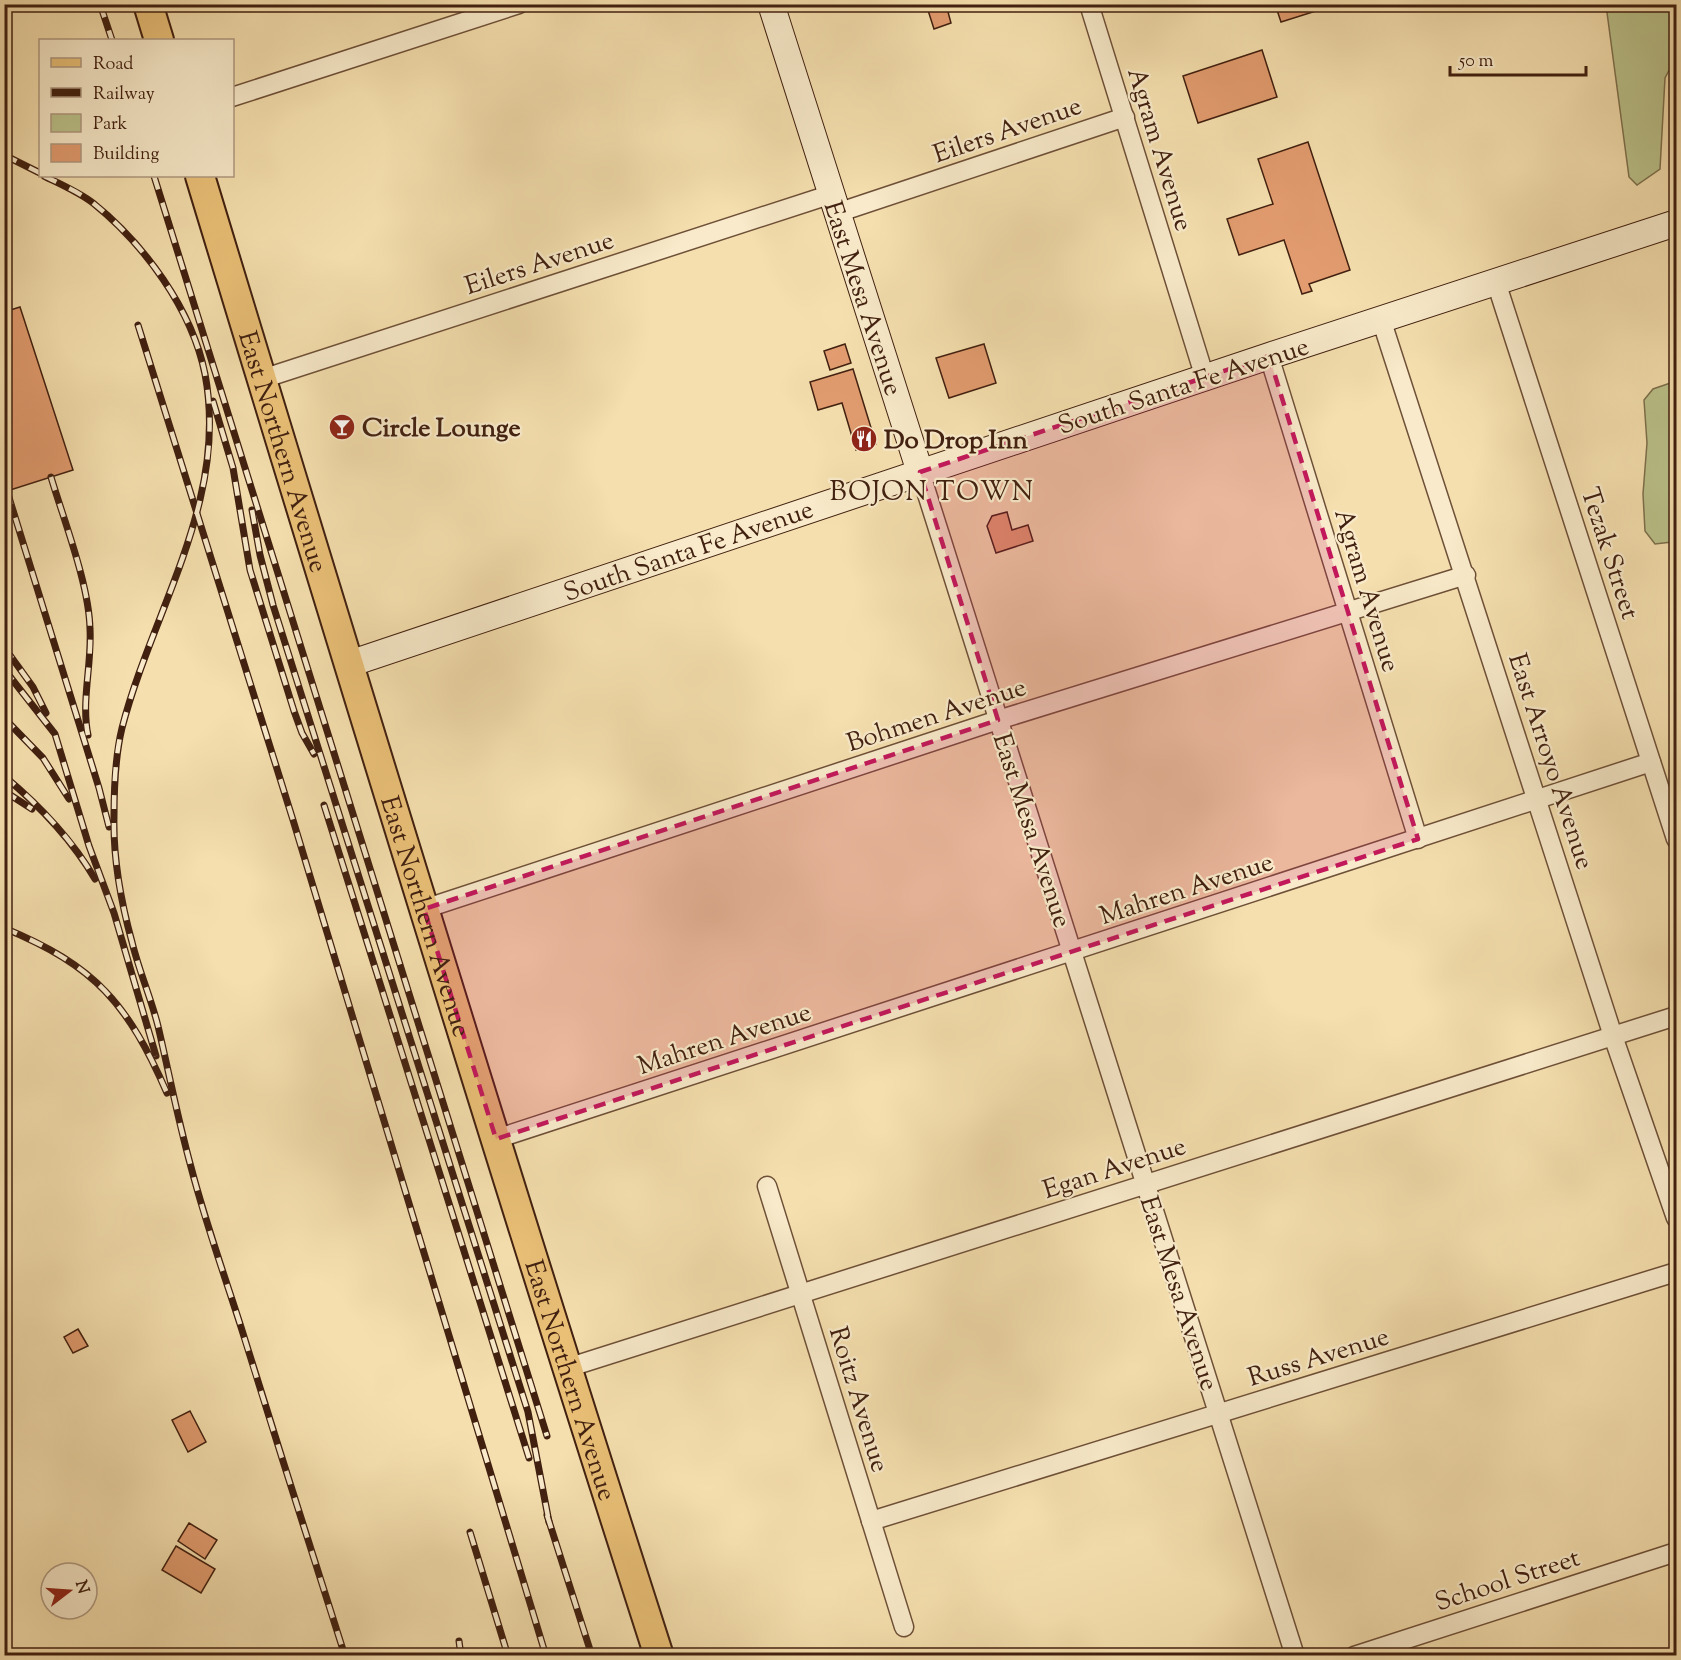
<svg xmlns="http://www.w3.org/2000/svg" width="1681" height="1660" viewBox="0 0 1681 1660" font-family="'Sorts Mill Goudy',serif">
  <style>
    .green { fill: #bbc28b; stroke: #7e714e; stroke-width: 1.5 }
    .building { fill: #e29c6f; stroke: #412010; stroke-width: 1.5 }
    .lines { fill: none; stroke-linecap: round; stroke-linejoin: round }
    .street-casing { stroke: #6e5038; stroke-width: 21 }
    .secondary-casing { stroke: #412010; stroke-width: 28 }
    .primary-casing { stroke: #412010; stroke-width: 32 }
    .street { stroke: #f8eaca; stroke-width: 18 }
    .secondary { stroke: #f8eaca; stroke-width: 26 }
    .primary { stroke: #eac077; stroke-width: 28 }
    .rail-casing { stroke: #412010; stroke-width: 7 }
    .rail { stroke: #f8eaca; stroke-width: 4.5; stroke-dasharray: 14; stroke-linecap: butt }
    .marked { fill: #c2185b; fill-opacity: 0.2; stroke: #c2185b; stroke-width: 4.5; stroke-dasharray: 12 8; stroke-linejoin: round }
    .labels { text-anchor: middle; stroke-width: 4.5; stroke-linejoin: round; paint-order: stroke }
    .street-label { font-size: 26px; fill: #412010; stroke: #f8eaca }
    .poi-label { font-size: 26px; font-weight: bold; fill: #412010; stroke: #f8eaca; text-anchor: start }
    .neighbourhood-label { font-size: 27px; letter-spacing: 1.5px; fill: #412010; stroke: #f8eaca }
  </style>
  <rect width="100%" height="100%" fill="#f5dfae"/>
  <filter id="stains"><feTurbulence type="fractalNoise" baseFrequency=".00333" numOctaves="4"/><feColorMatrix values="0 0 0 0 .2 0 0 0 0 .09 0 0 0 0 .02 0 0 0 .5 -.17"/></filter>
  <radialGradient id="worn" r=".72"><stop offset=".6" stop-color="#630" stop-opacity="0"/><stop offset="1" stop-color="#630" stop-opacity=".3"/></radialGradient>
  <g class="green">
    <polygon points="1606,5 1676,5 1676,57 1665,78 1660,169 1637,185 1629,177"/>
    <polygon points="1676,381 1676,535 1672,542 1655,544 1645,531 1643,494 1647,443 1644,400 1653,389"/>
  </g>
  <g class="building">
    <polygon points="926,4 974,4 948,12 951,23 934,29"/>
    <polygon points="1275,4 1335,4 1335,5 1281,22"/>
    <polygon points="1262,50 1277,97 1198,123 1183,76"/>
    <polygon points="1308,142 1350,270 1309,284 1312,291 1302,294 1284,240 1239,255 1227,219 1273,204 1258,159"/>
    <polygon points="20,307 73,470 4,492 4,312"/>
    <polygon points="845,344 851,363 830,370 824,351"/>
    <polygon points="984,344 996,383 949,398 936,358"/>
    <polygon points="853,369 876,444 856,450 842,403 818,410 810,382"/>
    <polygon points="1007,512 1012,530 1028,525 1033,541 996,553 987,526 992,516"/>
    <polygon points="78,1329 88,1346 73,1353 64,1337"/>
    <polygon points="190,1411 206,1442 188,1452 172,1420"/>
    <polygon points="189,1523 217,1540 205,1559 178,1541"/>
    <polygon points="176,1546 215,1569 201,1593 162,1570"/>
  </g>
  <g class="lines">
    <defs>
      <g id="street">
        <polyline points="1089,4 1205,378"/>
        <polyline points="232,97 519,4"/>
        <polyline points="837,213 1125,117"/>
        <polyline points="1496,282 1676,839"/>
        <polyline points="1381,319 1613,1036 1676,1218"/>
        <polyline points="1269,356 1418,839"/>
        <polyline points="262,379 832,194"/>
        <polyline points="920,472 1295,1656"/>
        <polyline points="424,909 998,720 1466,575"/>
        <polyline points="496,1139 1651,762"/>
        <polyline points="767,1186 904,1627"/>
        <polyline points="567,1368 1676,1016"/>
        <polyline points="871,1521 1676,1272"/>
        <polyline points="1354,1656 1676,1552"/>
      </g>
      <g id="secondary">
        <polyline points="771,4 920,472"/>
        <polyline points="349,664 1269,356 1676,223"/>
      </g>
      <g id="primary">
        <polyline points="148,4 159,40"/>
        <path id="s1" d="M200 176C350 670 501 1164 659 1656"/>
      </g>
    </defs>
    <use href="#street" class="street-casing"/>
    <use href="#secondary" class="secondary-casing"/>
    <use href="#primary" class="primary-casing"/>
    <use href="#street" class="street"/>
    <use href="#secondary" class="secondary"/>
    <use href="#primary" class="primary"/>
    <defs>
      <g id="rail">
        <polyline points="100,4 112,40"/>
        <polyline points="4,155 40,173"/>
        <path d="M44 176C60 184 79 192 93 203 144 244 192 309 205 374 229 501 152 611 122 728 115 757 114 787 114 816 113 858 121 902 132 942 139 971 151 998 158 1026 169 1073 178 1120 191 1167 205 1221 224 1274 241 1327 275 1437 310 1546 345 1656"/>
        <polyline points="154,176 547,1436"/>
        <polyline points="138,325 293,820 546,1656"/>
        <polyline points="213,401 233,468 250,570 294,711 302,733 314,754"/>
        <path d="M51 477C64 521 89 584 90 629 92 664 81 701 88 735"/>
        <polyline points="7,491 99,788 109,827"/>
        <polyline points="252,510 260,555 273,605 528,1412 549,1522"/>
        <polyline points="4,647 33,687 46,713"/>
        <polyline points="4,669 55,734 89,846 114,913 156,1056"/>
        <polyline points="4,718 43,758 69,799"/>
        <path d="M4 776C40 806 71 838 95 879"/>
        <polyline points="4,791 32,809"/>
        <polyline points="324,805 529,1458"/>
        <path d="M4 928C96 966 128 1004 167 1093"/>
        <polyline points="547,1515 592,1656"/>
        <polyline points="470,1532 508,1656"/>
        <polyline points="459,1641 461,1656"/>
      </g>
    </defs>
    <use href="#rail" class="rail-casing"/>
    <use href="#rail" class="rail"/>
  </g>
  <path class="marked" d="M1269 356 1418 839 496 1139 424 909 998 720 920 472Z"/>
  <defs>
    <symbol id="bar-disc" viewBox="-11 -11 22 22"><circle r="9.5" fill="#8f2418" stroke="#f8eaca"/><path d="M-6-5H6L.8 .8V4.5H3.5V6h-7V4.5H-.8V.8Z" fill="#fff"/></symbol>
    <symbol id="restaurant-disc" viewBox="-11 -11 22 22"><circle r="9.5" fill="#8f2418" stroke="#f8eaca"/><path d="M-5-6h1v4h1v-4h1v4h1v-4h1v5L-1.5 .5V6h-2V.5L-5-1ZM5-6V6H3V1.5H1.5Q1.5-4 5-6Z" fill="#fff"/></symbol>
  </defs>
  <g fill-rule="evenodd">
    <use href="#bar-disc" x="327" y="412" width="30" height="30"/>
    <use href="#restaurant-disc" x="849" y="424" width="30" height="30"/>
  </g>
  <g class="labels">
    <g class="street-label">
      <text transform="translate(1007 129) rotate(-19)" y="9">Eilers Avenue</text>
      <text transform="translate(1161 149) rotate(73)" y="9">Agram Avenue</text>
      <text transform="translate(539 262) rotate(-18)" y="9">Eilers Avenue</text>
      <text transform="translate(864 298) rotate(72)" y="9">East Mesa Avenue</text>
      <text transform="translate(1183 385) rotate(-18)" y="9">South Santa Fe Avenue</text>
      <text dy="9" stroke="none"><textPath href="#s1" startOffset="288">East Northern Avenue</textPath></text>
      <text transform="translate(688 550) rotate(-19)" y="9">South Santa Fe Avenue</text>
      <text transform="translate(1611 553) rotate(72)" y="9">Tezak Street</text>
      <text transform="translate(1368 590) rotate(73)" y="9">Agram Avenue</text>
      <text transform="translate(936 714) rotate(-18)" y="9">Bohmen Avenue</text>
      <text transform="translate(1552 761) rotate(72)" y="9">East Arroyo Avenue</text>
      <text transform="translate(1033 830) rotate(72)" y="9">East Mesa Avenue</text>
      <text transform="translate(1186 888) rotate(-18)" y="9">Mahren Avenue</text>
      <text dy="9" stroke="none"><textPath href="#s1" startOffset="774">East Northern Avenue</textPath></text>
      <text transform="translate(724 1038) rotate(-18)" y="9">Mahren Avenue</text>
      <text transform="translate(1114 1167) rotate(-18)" y="9">Egan Avenue</text>
      <text transform="translate(1180 1293) rotate(72)" y="9">East Mesa Avenue</text>
      <text transform="translate(1318 1356) rotate(-17)" y="9">Russ Avenue</text>
      <text dy="9" stroke="none"><textPath href="#s1" startOffset="1260">East Northern Avenue</textPath></text>
      <text transform="translate(860 1399) rotate(73)" y="9">Roitz Avenue</text>
      <text transform="translate(1507 1579) rotate(-18)" y="9">School Street</text>
    </g>
    <g class="poi-label">
      <text x="362" y="436">Circle Lounge</text>
      <text x="884" y="448">Do Drop Inn</text>
    </g>
    <g class="neighbourhood-label">
      <text x="932" y="500">BOJON TOWN</text>
    </g>
  </g>
  <rect width="1681" height="1660" fill="none" stroke="#f5dfae" stroke-width="24"/>
  <rect x="6" y="6" width="1669" height="1648" fill="none" stroke="#412010" stroke-width="3"/>
  <rect x="12" y="12" width="1657" height="1636" fill="none" stroke="#412010" stroke-width="1.5"/>
  <rect x="39" y="39" width="195" height="138" fill="#f8eaca" stroke="#af9980" stroke-width="1.5"/>
  <rect x="51" y="58" width="30" height="9" fill="#eac077" stroke="#af9980" stroke-width="1.5"/>
  <text x="93" y="69" font-size="18" fill="#412010">Road</text>
  <rect x="51" y="88" width="30" height="9" fill="#412010" stroke="#af9980" stroke-width="1.5"/>
  <text x="93" y="99" font-size="18" fill="#412010">Railway</text>
  <rect x="51" y="114" width="30" height="18" fill="#bbc28b" stroke="#af9980" stroke-width="1.5"/>
  <text x="93" y="129" font-size="18" fill="#412010">Park</text>
  <rect x="51" y="144" width="30" height="18" fill="#e29c6f" stroke="#af9980" stroke-width="1.5"/>
  <text x="93" y="159" font-size="18" fill="#412010">Building</text>
  <g transform="translate(69 1591) rotate(73)"><circle r="28" fill="#f8eaca" stroke="#af9980" stroke-width="1.5"/>
  <path d="M0-4.5L10 22L0 15L-10 22Z" fill="#8f2418"/>
  <text y="-9" font-size="16" font-weight="bold" text-anchor="middle" fill="#412010">N</text>
  </g>
  <path d="M1450 66v9h136v-9" fill="none" stroke="#412010" stroke-width="3"/>
  <text x="1459" y="66" font-size="18" fill="#412010" stroke="#f8eaca" stroke-width="4.5" paint-order="stroke">50 m</text>
  <rect width="100%" height="100%" filter="url(#stains)"/>
  <rect width="100%" height="100%" fill="url(#worn)"/>
</svg>
